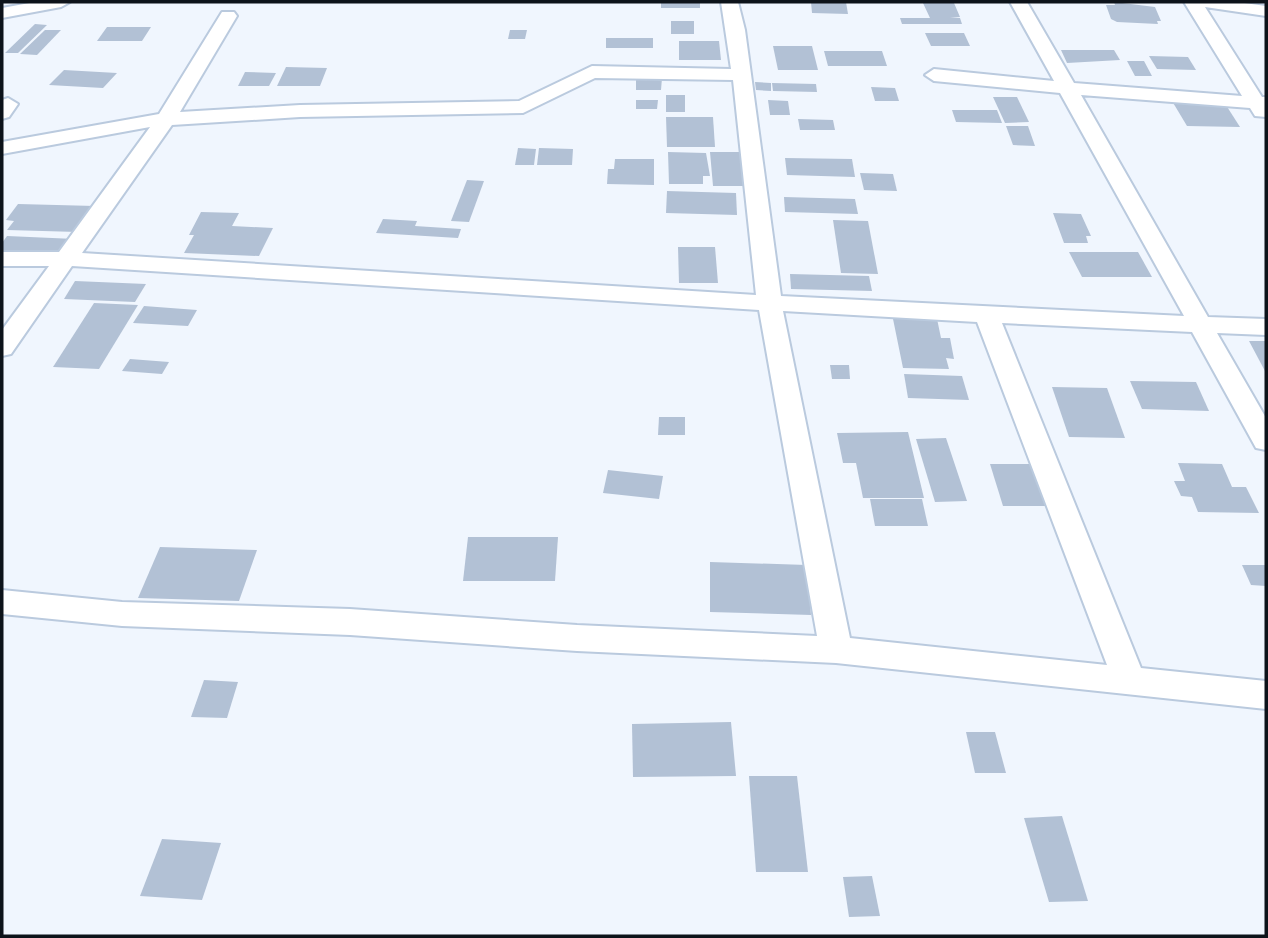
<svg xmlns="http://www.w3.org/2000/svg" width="1268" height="938" viewBox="0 0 1268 938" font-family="Montserrat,sans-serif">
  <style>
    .building { fill: #b2c1d5 }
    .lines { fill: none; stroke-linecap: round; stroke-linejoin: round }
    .street-casing { stroke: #bacade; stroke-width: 4 }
    .street { fill: #fff; fill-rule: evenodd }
  </style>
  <rect width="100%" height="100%" fill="#f0f6fe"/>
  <g class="building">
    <rect x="661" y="2" width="39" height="6"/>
    <polygon points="811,2 846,2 848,14 812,13"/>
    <polygon points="1114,2 1155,7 1161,21 1157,21 1158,24 1117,22 1111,19 1106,5 1115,5"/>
    <polygon points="923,3 954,3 960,17 950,18 960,18 962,24 902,24 900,18 930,18"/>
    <rect x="671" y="21" width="23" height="13"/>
    <polygon points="35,24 47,25 18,53 5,53"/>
    <polygon points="107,27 151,27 142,41 97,41"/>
    <polygon points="45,30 61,30 37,55 20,54"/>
    <polygon points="510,30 527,30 525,39 508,39"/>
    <polygon points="925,33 964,33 970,46 931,46"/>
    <rect x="606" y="38" width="47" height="10"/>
    <polygon points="679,41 719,41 721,60 679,60"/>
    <polygon points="773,46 812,46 818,70 778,70"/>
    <polygon points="1061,50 1114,50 1120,60 1067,63"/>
    <polygon points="824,51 882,51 887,66 828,66"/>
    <polygon points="1149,56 1188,57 1196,70 1157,69"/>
    <polygon points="1127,61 1144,61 1152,76 1135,76"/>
    <polygon points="286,67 327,68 320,86 277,86"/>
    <polygon points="64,70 117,73 103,88 49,85"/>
    <polygon points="245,72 276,73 269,86 238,86"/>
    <polygon points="636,77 662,78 661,90 636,90"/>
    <polygon points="755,82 771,83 771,91 756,90"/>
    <polygon points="772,83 816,84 817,92 773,91"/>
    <polygon points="871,87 895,88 899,101 875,101"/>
    <rect x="666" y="95" width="19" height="17"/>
    <polygon points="993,97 1017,97 1029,122 1005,123"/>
    <polygon points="636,100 658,100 657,109 636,109"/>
    <polygon points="768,100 788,101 790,115 770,115"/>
    <polygon points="1172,101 1224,102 1240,127 1187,126"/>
    <polygon points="952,110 997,110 1002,123 956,122"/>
    <polygon points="666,117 713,117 715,147 667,147"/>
    <polygon points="798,119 833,120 835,130 800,130"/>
    <polygon points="1006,126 1028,126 1035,146 1013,145"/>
    <polygon points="518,148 536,149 534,165 515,165"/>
    <polygon points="539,148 573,149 572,165 537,165"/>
    <polygon points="668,152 706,153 710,176 703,176 703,184 669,184"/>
    <polygon points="710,152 743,152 747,186 713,186"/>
    <polygon points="785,158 852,159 855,177 787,175"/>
    <polygon points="615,159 654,159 654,185 607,184 608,169 614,169"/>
    <polygon points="860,173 893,174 897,191 864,190"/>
    <polygon points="467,180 484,181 469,222 451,221"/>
    <polygon points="667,191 736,193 737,215 666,213"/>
    <polygon points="784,197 855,199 858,214 785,212"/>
    <polygon points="18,204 95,206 78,232 7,230 14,221 6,220"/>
    <polygon points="201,212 239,213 232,226 273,228 259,256 184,253 194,235 189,235"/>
    <polygon points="1053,213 1081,214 1091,236 1086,236 1088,243 1064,243"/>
    <polygon points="383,219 417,221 415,226 461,229 458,238 376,233"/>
    <polygon points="833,220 868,221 878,274 841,273"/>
    <polygon points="7,236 75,239 65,253 2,250 2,243"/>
    <polygon points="678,247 715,247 718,283 679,283"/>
    <polygon points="1069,252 1138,252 1152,277 1082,277"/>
    <polygon points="790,274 869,276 872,291 791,289"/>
    <polygon points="75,281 146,284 135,302 64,299"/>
    <polygon points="94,303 138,305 99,369 53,367"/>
    <polygon points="144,306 197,310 188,326 133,323"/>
    <polygon points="892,314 936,314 941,338 950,338 954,359 946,358 949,369 903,368"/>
    <polygon points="1249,341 1266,341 1266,373"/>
    <polygon points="130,359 169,362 162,374 122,371"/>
    <polygon points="830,365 849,365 850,379 832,379"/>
    <polygon points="904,374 962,376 969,400 908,398"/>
    <polygon points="1130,381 1196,382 1209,411 1142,409"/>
    <polygon points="1052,387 1107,388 1125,438 1069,437"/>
    <polygon points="659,417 685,417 685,435 658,435"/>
    <polygon points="908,432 924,498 863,498 856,463 843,463 837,433"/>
    <polygon points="946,438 967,501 935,502 916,439"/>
    <polygon points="1178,463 1222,464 1232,487 1246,487 1259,513 1198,512 1192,497 1181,496 1174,481 1185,481"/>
    <polygon points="990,464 1031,464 1046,506 1003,506"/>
    <polygon points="608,470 663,476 659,499 603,493"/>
    <polygon points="870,499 922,499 928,526 875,526"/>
    <polygon points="468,537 558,537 555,581 463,581"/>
    <polygon points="160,547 257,550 239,601 138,598"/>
    <polygon points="710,562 807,565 811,615 710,612"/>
    <polygon points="1242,565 1266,565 1266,586 1251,585"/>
    <polygon points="204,680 238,682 227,718 191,717"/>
    <polygon points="731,722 736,776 633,777 632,724"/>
    <polygon points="966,732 995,732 1006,773 975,773"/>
    <polygon points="749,776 797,776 808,872 756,872"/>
    <polygon points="1062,816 1088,901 1049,902 1024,818"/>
    <polygon points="162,839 221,843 202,900 140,896"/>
    <polygon points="872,876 880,916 849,917 843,877"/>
  </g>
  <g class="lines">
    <defs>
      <g id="street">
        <polygon points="35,2 70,2 61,7 2,18 2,8"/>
        <path d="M721 2H738L745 30 781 296 1184 316 1060 93 934 81 925 75 934 69 1054 81 1010 2H1027L1074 83 1242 96 1184 2H1237L1266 6V16L1205 7 1262 97H1266V117L1255 116 1250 108 1081 95 1208 317 1266 319V335L1217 333 1266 418V450L1256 448 1192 332 1002 323 1141 668 1266 681V709L836 663 577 651 350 635 122 626 2 614V590L122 602 350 609 577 625 817 636 759 310 72 266 11 354 2 356V330L49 266H2V252H59L150 127 2 154V142L159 114 222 12H234L237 16 180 112 300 105 519 101 592 66 731 69ZM595 78 733 80 756 295 82 253 172 125 300 117 523 113ZM783 311 977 322 1107 665 850 638Z"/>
        <polygon points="8,98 18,104 9,117 2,119 2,100"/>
      </g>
    </defs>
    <use href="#street" class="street-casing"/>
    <use href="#street" class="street"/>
  </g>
  <rect width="1268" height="938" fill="none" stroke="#0d131a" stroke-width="7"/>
</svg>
